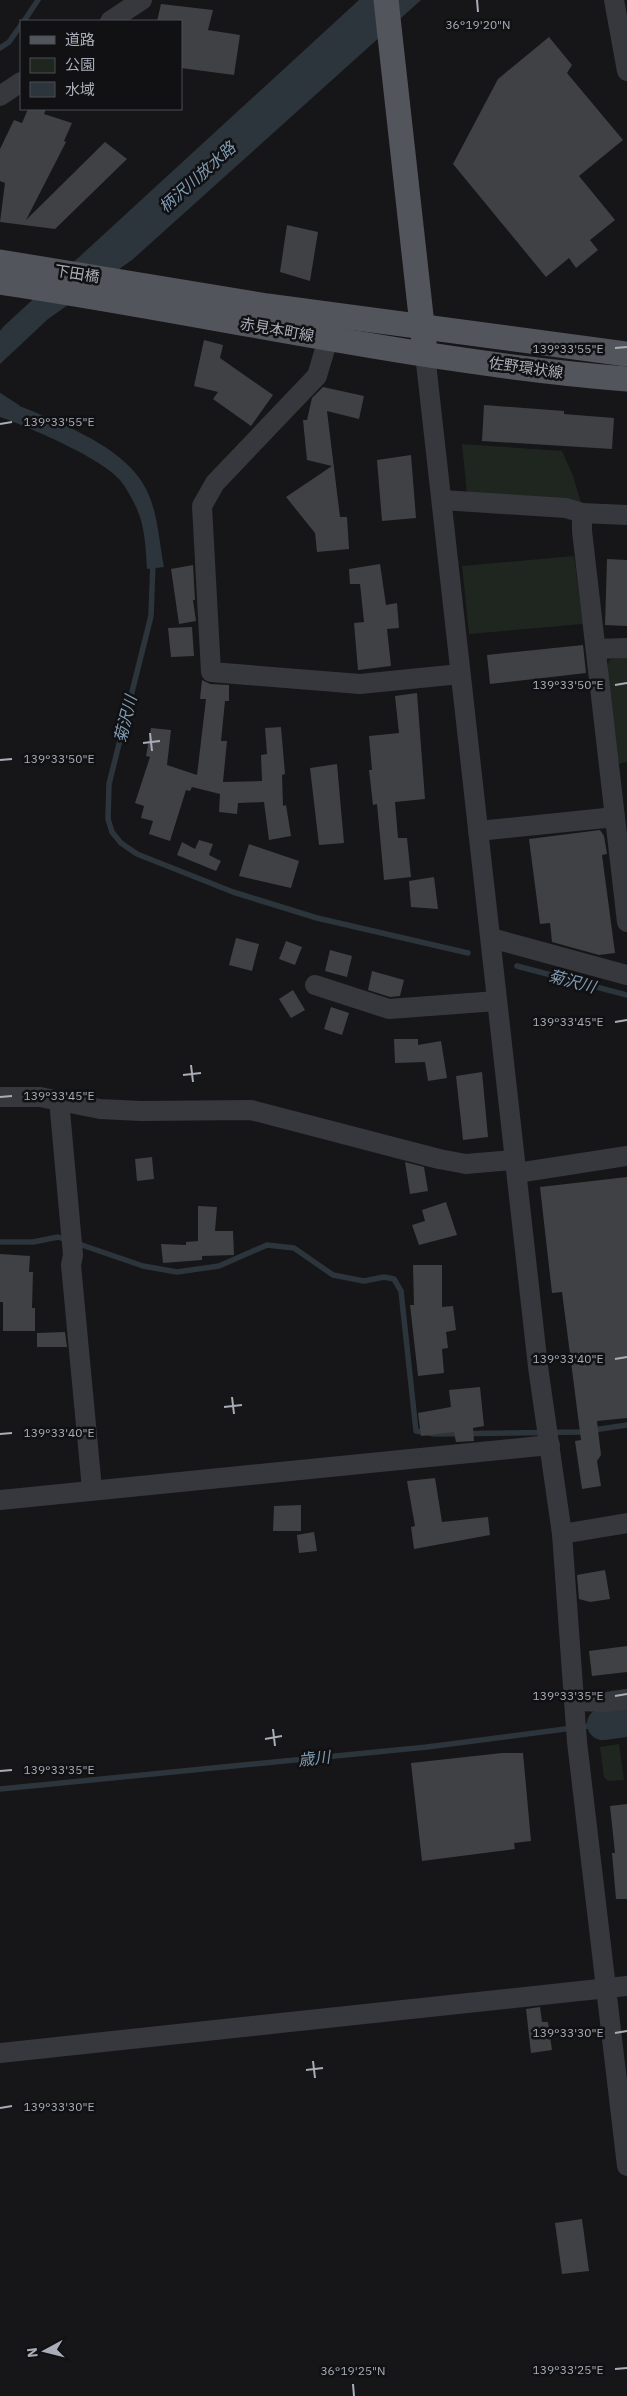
<svg xmlns="http://www.w3.org/2000/svg" width="627" height="2396" viewBox="0 0 627 2396" font-family="'IBM Plex Sans','Noto Sans JP',sans-serif">
  <style>
    .green { fill: #1e261f }
    .water { fill: #2c353c }
    .lines { fill: none; stroke-linecap: round; stroke-linejoin: round }
    .stream { stroke: #2c353c; stroke-width: 5.5 }
    .river { stroke: #2c353c; stroke-width: 32 }
    .building { fill: #404145 }
    .minor { stroke: #37383d; stroke-width: 20 }
    .major { stroke: #53555c; stroke-width: 25 }
    .ticks { fill: none; stroke: #a8adb8; stroke-width: 2 }
    .labels { text-anchor: middle; stroke-width: 5; stroke-linejoin: round; paint-order: stroke }
    .street-label { font-size: 15px; fill: #a8adb8; stroke: #111113 }
    .water-label { font-size: 16px; font-style: italic; fill: #7f9bb3; stroke: #111113 }
    .ticks-label { font-size: 12px; text-anchor: middle; fill: #a8adb8; stroke: #111113; stroke-width: 5; stroke-linejoin: round; paint-order: stroke }
  </style>
  <rect width="100%" height="100%" fill="#161618"/>
  <g class="green">
    <polygon points="462,444 562,451 573,476 581,503 467,494"/>
    <polygon points="574,556 583,624 469,634 462,566"/>
    <polygon points="618,657 627,657 627,762 617,764 607,669 609,660"/>
    <polygon points="619,1744 624,1780 608,1781 604,1777 600,1747"/>
  </g>
  <g class="water">
    <polygon points="359,0 421,0 132,260 48,319 0,364 0,331 4,326"/>
    <path d="M0 398C45 417 124 443 146 489 158 512 159 542 164 567L147 569C146 550 145 527 137 509 133 500 126 487 119 479 99 457 29 427 0 417Z"/>
  </g>
  <g class="lines">
    <g class="stream">
      <polyline points="24,21 38,0"/>
      <polyline points="0,48 9,42 21,25"/>
      <polyline points="0,396 17,407"/>
      <polyline points="153,562 151,616 109,784 108,819 112,832 121,843 137,854 233,892 317,918 468,953"/>
      <polyline points="517,966 627,995"/>
      <polyline points="0,1242 33,1242 58,1237 67,1240"/>
      <polyline points="76,1243 143,1266 177,1272 219,1266 267,1245 294,1248 333,1275 364,1281 384,1277 394,1279 401,1291 416,1431 435,1434 580,1432 627,1425"/>
      <polyline points="0,1789 427,1747 603,1724"/>
    </g>
    <polyline class="river" points="603,1724 627,1721"/>
  </g>
  <g class="building">
    <polygon points="161,4 213,10 208,30 240,35 234,75 181,68 181,21 157,21"/>
    <polygon points="549,37 572,65 567,73 623,140 579,176 615,220 590,240 598,250 576,268 569,258 546,277 453,164 498,79"/>
    <polygon points="28,109 46,109 44,114 72,123 64,141 66,142 26,220 105,142 127,159 55,229 0,222 5,183 0,181 0,149 14,120 22,123"/>
    <polygon points="287,225 318,232 310,281 280,272"/>
    <polygon points="204,340 223,345 220,358 273,395 251,426 213,399 218,392 194,386"/>
    <polygon points="323,387 364,396 359,419 327,411 340,517 347,517 349,549 317,552 315,533 286,497 332,466 307,460 303,420 307,420 312,398"/>
    <polygon points="484,405 564,411 564,414 614,418 612,449 482,441"/>
    <polygon points="411,455 416,518 382,521 377,460"/>
    <polygon points="607,559 627,560 627,626 605,625"/>
    <polygon points="380,564 386,605 397,603 399,628 387,629 391,666 358,670 354,623 364,622 360,584 350,584 349,569"/>
    <polygon points="193,565 195,600 193,600 196,621 179,624 171,569"/>
    <polygon points="192,627 194,656 171,657 168,628"/>
    <polygon points="583,645 586,673 490,684 487,655"/>
    <polygon points="202,680 210,684 229,685 229,701 225,701 221,741 227,741 223,782 262,781 261,755 267,754 265,728 281,727 285,774 282,775 283,806 286,805 291,836 269,840 264,802 238,803 237,814 219,812 220,794 192,787 190,791 186,790 170,841 149,834 153,821 141,818 144,806 135,803 150,757 146,756 151,728 171,730 167,765 197,775 206,699 200,699"/>
    <polygon points="417,693 425,799 395,802 398,838 407,838 411,877 384,880 377,804 373,805 369,770 372,770 369,736 399,733 395,696"/>
    <polygon points="337,764 344,843 319,845 310,768"/>
    <polygon points="600,830 604,836 607,854 602,855 615,953 599,955 552,942 550,923 540,924 529,839"/>
    <polygon points="199,840 213,844 209,855 221,861 216,871 177,855 182,842 195,849"/>
    <polygon points="249,844 299,861 291,888 239,876"/>
    <polygon points="434,877 438,909 411,907 409,881"/>
    <polygon points="236,938 259,944 252,971 229,965"/>
    <polygon points="286,941 302,947 295,965 279,959"/>
    <polygon points="330,950 352,956 347,977 325,971"/>
    <polygon points="372,971 404,980 400,996 390,997 368,990"/>
    <polygon points="293,990 305,1010 291,1018 279,999"/>
    <polygon points="331,1007 349,1013 342,1035 324,1029"/>
    <polygon points="394,1039 418,1039 418,1045 441,1041 447,1078 428,1081 425,1062 395,1063"/>
    <polygon points="482,1072 488,1137 463,1140 456,1076"/>
    <polygon points="152,1157 154,1179 137,1181 135,1159"/>
    <polygon points="405,1162 424,1167 428,1191 410,1194"/>
    <polygon points="627,1177 627,1418 597,1421 601,1455 597,1461 601,1486 582,1489 575,1441 581,1440 562,1292 552,1293 540,1187"/>
    <polygon points="446,1202 457,1235 419,1245 412,1225 425,1221 422,1210"/>
    <polygon points="198,1206 217,1207 215,1231 233,1231 234,1255 202,1256 202,1260 163,1263 161,1244 186,1245 186,1242 198,1241"/>
    <polygon points="0,1254 30,1256 29,1272 33,1272 32,1308 35,1308 35,1331 3,1331 3,1302 0,1302"/>
    <polygon points="413,1265 442,1265 442,1307 453,1306 456,1330 446,1332 448,1348 442,1349 444,1373 418,1376 410,1305 414,1305"/>
    <polygon points="65,1332 67,1347 37,1347 37,1333"/>
    <polygon points="480,1387 484,1426 473,1428 474,1441 456,1442 454,1432 421,1436 418,1413 451,1407 449,1390"/>
    <polygon points="435,1478 442,1522 488,1517 490,1535 414,1549 411,1527 415,1526 407,1481"/>
    <polygon points="301,1505 301,1531 273,1531 274,1506"/>
    <polygon points="314,1532 317,1551 299,1553 297,1535"/>
    <polygon points="605,1570 610,1599 590,1602 579,1599 577,1575"/>
    <polygon points="627,1646 627,1672 592,1676 589,1651"/>
    <polygon points="502,1753 523,1753 531,1841 514,1843 515,1849 422,1861 411,1763"/>
    <polygon points="627,1804 627,1899 616,1899 612,1853 615,1853 610,1806"/>
    <polygon points="540,2007 542,2022 548,2022 552,2050 531,2053 526,2009"/>
    <polygon points="582,2219 589,2271 562,2274 555,2223"/>
  </g>
  <g class="lines">
    <g class="minor">
      <polyline points="614,0 627,71"/>
      <polyline points="110,21 142,0"/>
      <polyline points="0,96 21,82"/>
      <polyline points="328,339 317,376 215,483 202,506 211,672 360,684 460,674"/>
      <polyline points="425,354 538,1367 562,1534 577,1742 627,2166"/>
      <polyline points="442,500 566,508 582,513 627,515"/>
      <polyline points="582,513 582,531 627,922"/>
      <polyline points="596,649 627,648"/>
      <polyline points="478,831 615,817"/>
      <polyline points="491,938 627,975"/>
      <polyline points="315,985 389,1009 497,1001"/>
      <polyline points="0,1097 40,1097 100,1109 141,1111 251,1110 439,1159 466,1164 514,1160"/>
      <polyline points="61,1101 60,1111 73,1255 71,1265 92,1489"/>
      <polyline points="517,1173 627,1156"/>
      <polyline points="0,1500 550,1445"/>
      <polyline points="562,1534 627,1523"/>
      <polyline points="574,1701 607,1702 627,1699"/>
      <polyline points="0,2053 627,1986"/>
    </g>
    <g class="major">
      <polyline points="386,0 424,343"/>
      <polyline points="0,262 267,306 627,354"/>
      <path d="M0 282C209 313 416 362 627 379"/>
    </g>
  </g>
  <path class="ticks" d="M477 0 478 12M615 348 627 347M0 424 12 422M615 685 627 683M150 733 152 751M143 743 160 741M0 760 12 759M615 1022 627 1020M191 1065 193 1082M183 1075 201 1073M0 1097 12 1096M615 1359 627 1357M232 1397 234 1414M224 1407 242 1405M0 1434 12 1433M615 1696 627 1694M273 1729 275 1746M265 1739 282 1736M0 1771 12 1770M615 2033 627 2031M313 2061 315 2078M306 2070 323 2068M0 2108 12 2106M615 2369 627 2368M353 2384 354 2396"/>
  <g class="labels">
    <g class="street-label">
      <text transform="translate(77 274) rotate(9)" y="5">下田橋</text>
      <text transform="translate(277 330) rotate(10)" y="5">赤見本町線</text>
      <text transform="translate(526 368) rotate(8)" y="5">佐野環状線</text>
    </g>
    <g class="water-label">
      <text transform="translate(197 177) rotate(-42)" y="6">柄沢川放水路</text>
      <text transform="translate(125 719) rotate(-76)" y="6">菊沢川</text>
      <text transform="translate(572 981) rotate(15)" y="6">菊沢川</text>
      <text transform="translate(314 1758) rotate(-6)" y="6">歳川</text>
    </g>
  </g>
  <g class="ticks-label">
    <text x="478" y="29">36°19'20"N</text>
    <text x="568" y="353">139°33'55"E</text>
    <text x="59" y="426">139°33'55"E</text>
    <text x="568" y="689">139°33'50"E</text>
    <text x="59" y="763">139°33'50"E</text>
    <text x="568" y="1026">139°33'45"E</text>
    <text x="59" y="1100">139°33'45"E</text>
    <text x="568" y="1363">139°33'40"E</text>
    <text x="59" y="1437">139°33'40"E</text>
    <text x="568" y="1700">139°33'35"E</text>
    <text x="59" y="1774">139°33'35"E</text>
    <text x="568" y="2037">139°33'30"E</text>
    <text x="59" y="2111">139°33'30"E</text>
    <text x="568" y="2374">139°33'25"E</text>
    <text x="353" y="2375">36°19'25"N</text>
  </g>
  <rect x="20" y="20" width="162" height="90" fill="#111113" stroke="#4d4f55"/>
  <rect x="30" y="36" width="25" height="8" fill="#53555c" stroke="#4d4f55"/>
  <text x="65" y="45" font-size="15" fill="#a8adb8">道路</text>
  <rect x="30" y="58" width="25" height="15" fill="#1e261f" stroke="#4d4f55"/>
  <text x="65" y="70" font-size="15" fill="#a8adb8">公園</text>
  <rect x="30" y="82" width="25" height="15" fill="#2c353c" stroke="#4d4f55"/>
  <text x="65" y="95" font-size="15" fill="#a8adb8">水域</text>
  <g transform="translate(45 2351) rotate(263)" stroke="#111113" stroke-width="4" paint-order="stroke">
  <path d="M0-4L9 19L0 12L-9 19Z" fill="#a8adb8"/>
  <text y="-8" font-size="14" font-weight="bold" text-anchor="middle" fill="#a8adb8">N</text>
  </g>
</svg>
